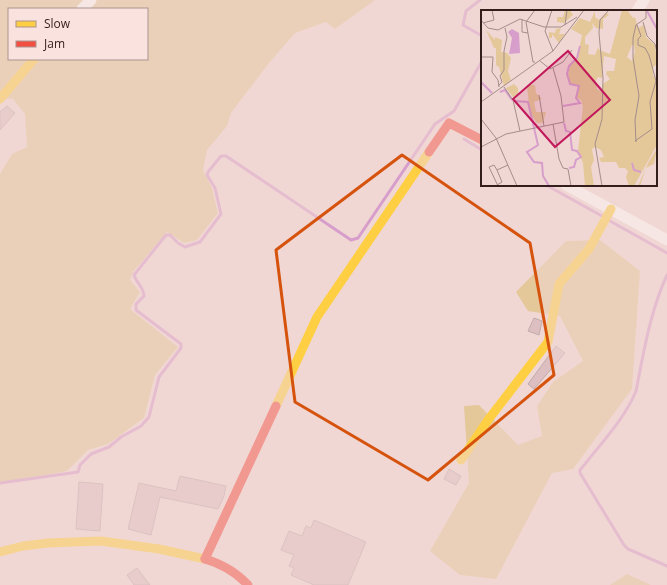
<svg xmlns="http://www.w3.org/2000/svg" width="667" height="585" viewBox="0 0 667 585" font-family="'Open Sans',sans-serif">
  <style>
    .green { fill: #e4c899; fill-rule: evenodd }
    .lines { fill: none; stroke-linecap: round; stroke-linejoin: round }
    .stream { stroke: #d79ecb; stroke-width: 3 }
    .building { fill: #debfc1; stroke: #c1abab }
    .street { stroke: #fdf9f9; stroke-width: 11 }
    .slow { stroke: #ffcf43; stroke-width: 9 }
    .jam { stroke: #f24e42; stroke-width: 9 }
    .marked { fill: none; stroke: #d6530e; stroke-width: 3; stroke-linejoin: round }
    .inset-river { fill: none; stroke: #d79ecb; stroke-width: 2 }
    .inset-road { fill: none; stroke: #a48d8a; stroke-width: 1 }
    .view { fill: #c2185b; fill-opacity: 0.15; stroke: #c2185b; stroke-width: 2 }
    .inset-edge { fill: none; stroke: #331e1b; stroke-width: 2 }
  </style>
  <rect width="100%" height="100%" fill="#f0d7d4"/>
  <g class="green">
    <path d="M0 0H375L335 29 326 22 295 33 269 63 231 113 227 126 207 150 203 170 212 188 218 213 197 240 184 243 167 232 133 272 130 280 140 292 130 309 178 347 155 375 144 418 108 444 88 450 67 471 0 484V174L12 154 27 147 25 114 13 99 0 98ZM9 9H147V59H9Z"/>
    <polygon points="600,240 640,271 632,389 573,469 552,473 496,579 460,575 430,551 469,483 464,406 479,405 518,445 542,436 537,406 553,382 583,361 560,316 528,311 516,292 566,241"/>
    <polygon points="627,574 651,585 610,585"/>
  </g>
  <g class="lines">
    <g class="stream">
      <polyline points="480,0 466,11 463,25 482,36"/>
      <polyline points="464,139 482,150"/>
      <polyline points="546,185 602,216"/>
      <polyline points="610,221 667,253"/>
      <path d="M667 275C650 312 644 351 636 391 625 418 603 441 585 464L580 470V473L624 545 628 549 667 566"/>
      <path d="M0 483 78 472 80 465 91 454 109 447 121 437 141 426 149 417 159 377 181 348V344L136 310V304L144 296C144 288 136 282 134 275L166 235H170L178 243 185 247 200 242 221 214 215 188 207 175 208 172 221 156H226L351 240 358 238 435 124 454 111 482 61"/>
    </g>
  </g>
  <g class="building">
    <polygon points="7,106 15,113 0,130 0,112"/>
    <polygon points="534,318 542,321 539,335 528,331"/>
    <polygon points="556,346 565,353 534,389 528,384"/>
    <polygon points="449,469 461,476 456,485 444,479"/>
    <polygon points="180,476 226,486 224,496 218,509 160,497 151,535 128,529 139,483 176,491"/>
    <polygon points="79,482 103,484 100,531 76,529"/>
    <polygon points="314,520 366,542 348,585 314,585 291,575 294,568 289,566 294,555 281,550 289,531 302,536 306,526 311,528"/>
    <polygon points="137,568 150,585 134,585 127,575"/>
  </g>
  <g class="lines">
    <g class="street">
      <polyline points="82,9 91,0"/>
      <polyline points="637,11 644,0"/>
      <polyline points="566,185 667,240"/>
    </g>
    <g class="slow">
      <polyline points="0,99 34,59"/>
      <polyline points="276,406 317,317 429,152"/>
      <polyline points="461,460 488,420 548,342 559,284 589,249 611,209"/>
      <polyline points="0,552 23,546 48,543 101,541 159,549 205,559"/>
    </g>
    <g class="jam">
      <polyline points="429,152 449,123 482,140"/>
      <path d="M205 559C222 564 236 572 248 585"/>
      <polyline points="205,559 276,406"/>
    </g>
  </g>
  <path d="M0 0H667V585H0ZM402 155 530 243 554 375 428 480 295 402 276 250Z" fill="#f0d7d4" fill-opacity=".55" fill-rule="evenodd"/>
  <path class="marked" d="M402 155 530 243 554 375 428 480 295 402 276 250Z"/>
  <g transform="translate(481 10)">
    <rect width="176" height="176" fill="#f0d7d4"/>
    <path d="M84 0H89L92 5 83 13 76 12V7H82ZM141 0H146L152 8 154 7 157 18 163 15 165 27 174 35 176 54 172 57V65L176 71V135L153 176H148L145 167 147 161 144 158H138L135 152H120L118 148 123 147 120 140 114 137 111 139 113 150 110 157 113 176H104L102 153 97 141 102 97 100 90 95 88 98 76 89 74 87 65 89 55 97 45 101 25 90 19 99 8 109 12 114 1V7L118 10 125 3 128 5 122 9V19L115 18 111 13 112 18 104 27V34L108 35 107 44 114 45 117 37 118 40 129 44ZM151 35H153L154 42 151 51 146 47ZM123 46 135 49 133 61H126L125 64 129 69 122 74 121 82 116 79 115 71 117 67 121 68ZM80 18 78 24H84L78 33 71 24V28H68V22L74 23 75 19ZM5 20 14 30V27L21 30 20 42 26 43 30 48 27 61 30 70 23 76 18 57 15 55V38H13ZM33 74 37 78V84L33 88 25 78ZM49 75H54L55 83 61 89 53 92 55 102H65L62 113H56L49 103 46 77ZM176 139 173 154 165 158 159 176H157L168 151Z" fill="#e4c899" fill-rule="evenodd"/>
    <path d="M31 19 38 23 39 43 28 44 31 28 27 22Z" fill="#d79ecb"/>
    <path class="inset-river" d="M166 1 176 19M0 72 11 83M19 82 24 80 31 90M34 91 47 92 57 135 46 142 53 152 61 153 62 166 68 176M82 96 99 93 95 88 98 76 89 74 86 64 88 56 96 48 99 36M83 113 85 121 89 122 91 140 96 141 100 147 95 150 93 157 88 158M151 153 153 160 160 162"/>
    <path class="inset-road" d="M54 0 45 12 52 52H54M71 0 64 21 72 41M41 9V22L47 23M0 10 7 18 17 20 39 9 63 17H80L96 7M162 12 166 26 174 34 176 42M2 13 13 10 11 0M84 15 86 0M0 47H12L11 62 17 70 18 77M59 51 69 59 82 52 91 40M17 76 21 72 19 66 23 60V41L26 27 24 18M23 77 32 90 39 121M58 85 63 116M0 92 72 41 103 0M0 109 15 128 36 176M72 114 78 149 82 158 87 159 90 176M154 131 171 119 169 92 175 71 168 45 164 38 157 35V29L160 26 156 15M155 132 154 110 158 86 152 48V28L155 15 165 8V0M0 137 25 124 83 112 80 86 72 58M16 160 13 155 8 157 17 176M16 175 21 172 16 160 27 155M121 176 114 134 121 109 122 68 118 23 119 10 128 0"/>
    <path class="view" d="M87 41 129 90 74 137 32 89Z"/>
    <rect width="176" height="176" class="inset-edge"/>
  </g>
  <rect x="8" y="8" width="140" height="52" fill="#fae2de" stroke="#aa9490"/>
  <rect x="16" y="21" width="20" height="6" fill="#ffcf43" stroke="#aa9490"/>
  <text x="44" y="28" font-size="12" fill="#331e1b">Slow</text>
  <rect x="16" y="41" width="20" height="6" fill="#f24e42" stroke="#aa9490"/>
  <text x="44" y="48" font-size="12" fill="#331e1b">Jam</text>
</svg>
